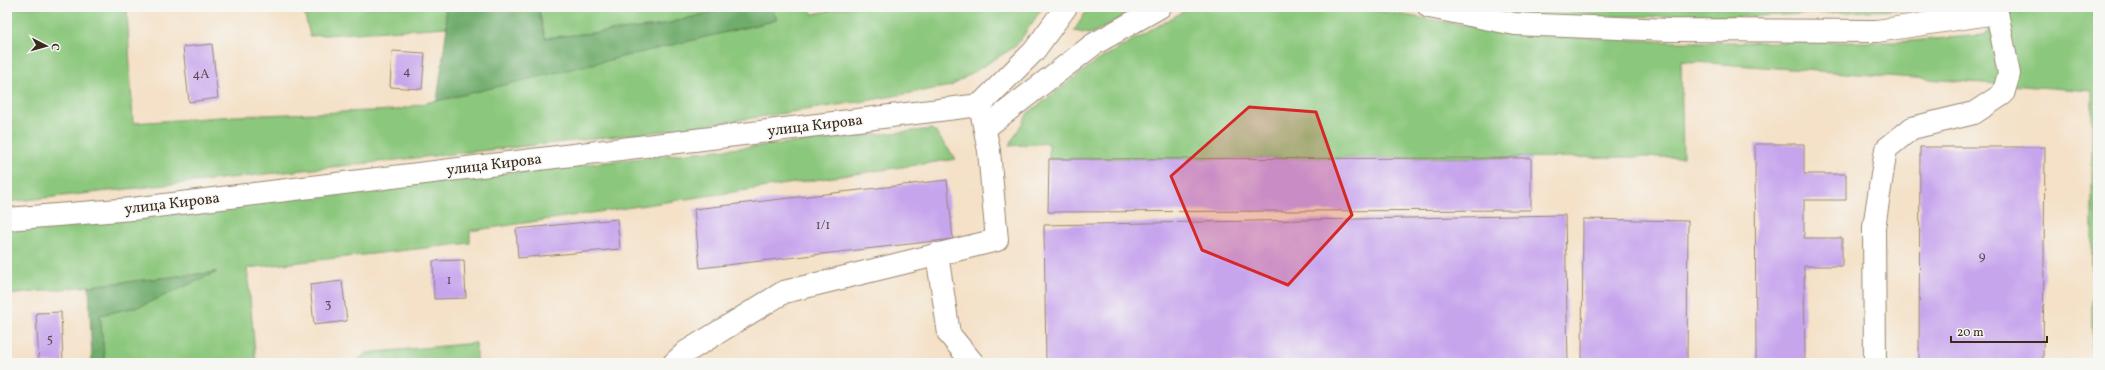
<svg xmlns="http://www.w3.org/2000/svg" width="2105" height="370" viewBox="0 0 2105 370" font-family="Vollkorn,serif">
  <style>
    .green { fill: #8bc77c; stroke: #63784d }
    .forest { fill: #70ac6c; stroke: #566b45 }
    .building { fill: #c7a5ed }
    .lines { fill: none; stroke-linecap: round; stroke-linejoin: round }
    .minor-casing { stroke: #988672; stroke-width: 24 }
    .minor { stroke: #fff; stroke-width: 22 }
    .marked { fill: #d62828; fill-opacity: 0.2; stroke: #d62828; stroke-width: 3; stroke-linejoin: round }
    .labels { text-anchor: middle; stroke-width: 3; stroke-linejoin: round; paint-order: stroke }
    .number-label { font-size: 13px; fill: #5e4952 }
    .street-label { font-size: 15px; fill: #3b2a1e; stroke: #f6f6f2 }
  </style>
  <rect width="100%" height="100%" fill="#f6f6f2"/>
  <filter id="ink" filterUnits="userSpaceOnUse"><feTurbulence type="fractalNoise" baseFrequency=".025" numOctaves="2"/><feDisplacementMap in="SourceGraphic" scale="8" xChannelSelector="R" yChannelSelector="G"/><feConvolveMatrix kernelMatrix="1 2 1 2 8 2 1 2 1" color-interpolation-filters="sRGB"/></filter>
  <filter id="wash" filterUnits="userSpaceOnUse"><feTurbulence type="fractalNoise" baseFrequency=".012" numOctaves="4" result="noise"/><feDisplacementMap in="SourceGraphic" scale="16" xChannelSelector="R" yChannelSelector="G"/><feGaussianBlur stdDeviation="0.9" result="paint"/><feColorMatrix in="noise" values="0 0 0 0 0 0 0 0 0 0 0 0 0 0 0 0 0 1.4 0 .05"/><feComposite in="paint" operator="in"/></filter>
  <g filter="url(#wash)">
    <rect width="100%" height="100%" fill="#f4e1c7"/>
    <g class="green">
      <polygon points="7,7 141,7 127,9 133,123 235,116 396,110 777,20 771,7 810,7 812,14 849,7 1043,7 1016,46 951,86 865,101 665,131 7,202"/>
      <polygon points="303,7 445,7 447,27 310,36"/>
      <polygon points="538,7 745,7 720,10 658,26 545,38"/>
      <polygon points="1089,7 1137,7 1109,25 1090,34 1074,31"/>
      <polygon points="1191,7 1355,7 1519,34 1675,42 1898,42 1984,35 2012,9 2012,7 2098,7 2098,363 2092,363 2092,91 1681,61 1683,157 1049,159 1049,143 1009,146 1028,113 1095,62"/>
      <polygon points="1498,7 1954,7 1736,17 1544,16"/>
      <polygon points="933,129 956,159 470,231 470,243 247,268 256,363 105,363 100,315 141,306 216,272 7,295 7,228 678,154"/>
      <polygon points="476,343 477,363 355,363 366,353"/>
    </g>
    <g class="forest">
      <polygon points="445,7 538,7 545,38 658,26 720,10 745,7 771,7 777,20 437,101 447,27"/>
      <polygon points="217,272 141,306 100,315 105,363 92,363 89,286"/>
    </g>
    <g id="blocks">
      <g class="building">
        <polygon points="212,44 218,98 189,102 183,47"/>
        <polygon points="392,51 425,53 422,89 390,87"/>
        <polygon points="1755,144 1804,144 1804,174 1846,174 1846,200 1804,200 1804,238 1842,238 1842,266 1804,266 1805,363 1756,363"/>
        <polygon points="1920,147 2045,147 2043,363 1919,363"/>
        <polygon points="1531,158 1531,210 1048,212 1049,159"/>
        <polygon points="947,180 953,239 700,268 694,209"/>
        <polygon points="1565,215 1568,363 1046,363 1044,225"/>
        <polygon points="617,219 620,249 518,258 516,229"/>
        <polygon points="1583,219 1688,221 1687,363 1582,363"/>
        <polygon points="464,260 466,298 434,299 433,261"/>
        <polygon points="342,281 347,321 314,325 310,285"/>
        <polygon points="61,312 63,363 39,363 36,313"/>
      </g>
    </g>
  </g>
  <g filter="url(#ink)">
    <use href="#blocks" fill-opacity="0" stroke="#988672" stroke-width="1"/>
    <g class="lines">
      <defs>
        <g id="minor">
          <polyline points="1429,7 1515,24 1670,30 1877,31 1996,13"/>
          <polyline points="980,105 1034,51 1066,7"/>
          <polyline points="985,128 1094,44 1160,7"/>
          <polyline points="7,219 132,209 980,105"/>
          <polyline points="937,254 949,334 973,363"/>
          <polyline points="674,363 686,352 784,292 997,240 989,151 980,105"/>
          <polyline points="1875,363 1874,227 1886,149 1912,128 1974,113 2003,94 2009,74 1996,7"/>
        </g>
      </defs>
      <use href="#minor" class="minor-casing"/>
      <use href="#minor" class="minor"/>
    </g>
  </g>
  <path class="marked" d="M1249 107 1316 112 1352 215 1288 285 1202 250 1171 176Z"/>
  <g class="labels">
    <g class="number-label">
      <text x="407" y="75">4</text>
      <text x="201" y="78">4А</text>
      <text x="823" y="229">1/1</text>
      <text x="1982" y="260">9</text>
      <text x="449" y="284">1</text>
      <text x="328" y="308">3</text>
      <text x="50" y="343">5</text>
    </g>
    <g class="street-label">
      <text transform="translate(815 125) rotate(-7)" y="5">улица Кирова</text>
      <text transform="translate(494 164) rotate(-7)" y="5">улица Кирова</text>
      <text transform="translate(172 203) rotate(-7)" y="5">улица Кирова</text>
    </g>
  </g>
  <rect width="2105" height="370" fill="none" stroke="#f6f6f2" stroke-width="24"/>
  <g transform="translate(46 46) rotate(96)" stroke="#f6f6f2" stroke-width="3" paint-order="stroke">
  <path d="M0-3L7 15L0 10L-7 15Z" fill="#3b2a1e"/>
  <text y="-6" font-size="11" font-weight="bold" text-anchor="middle" fill="#3b2a1e">С</text>
  </g>
  <path d="M1951 336v6h96v-6" fill="none" stroke="#3b2a1e" stroke-width="2"/>
  <text x="1957" y="336" font-size="12" fill="#3b2a1e" stroke="#f6f6f2" stroke-width="3" paint-order="stroke">20 m</text>
</svg>
